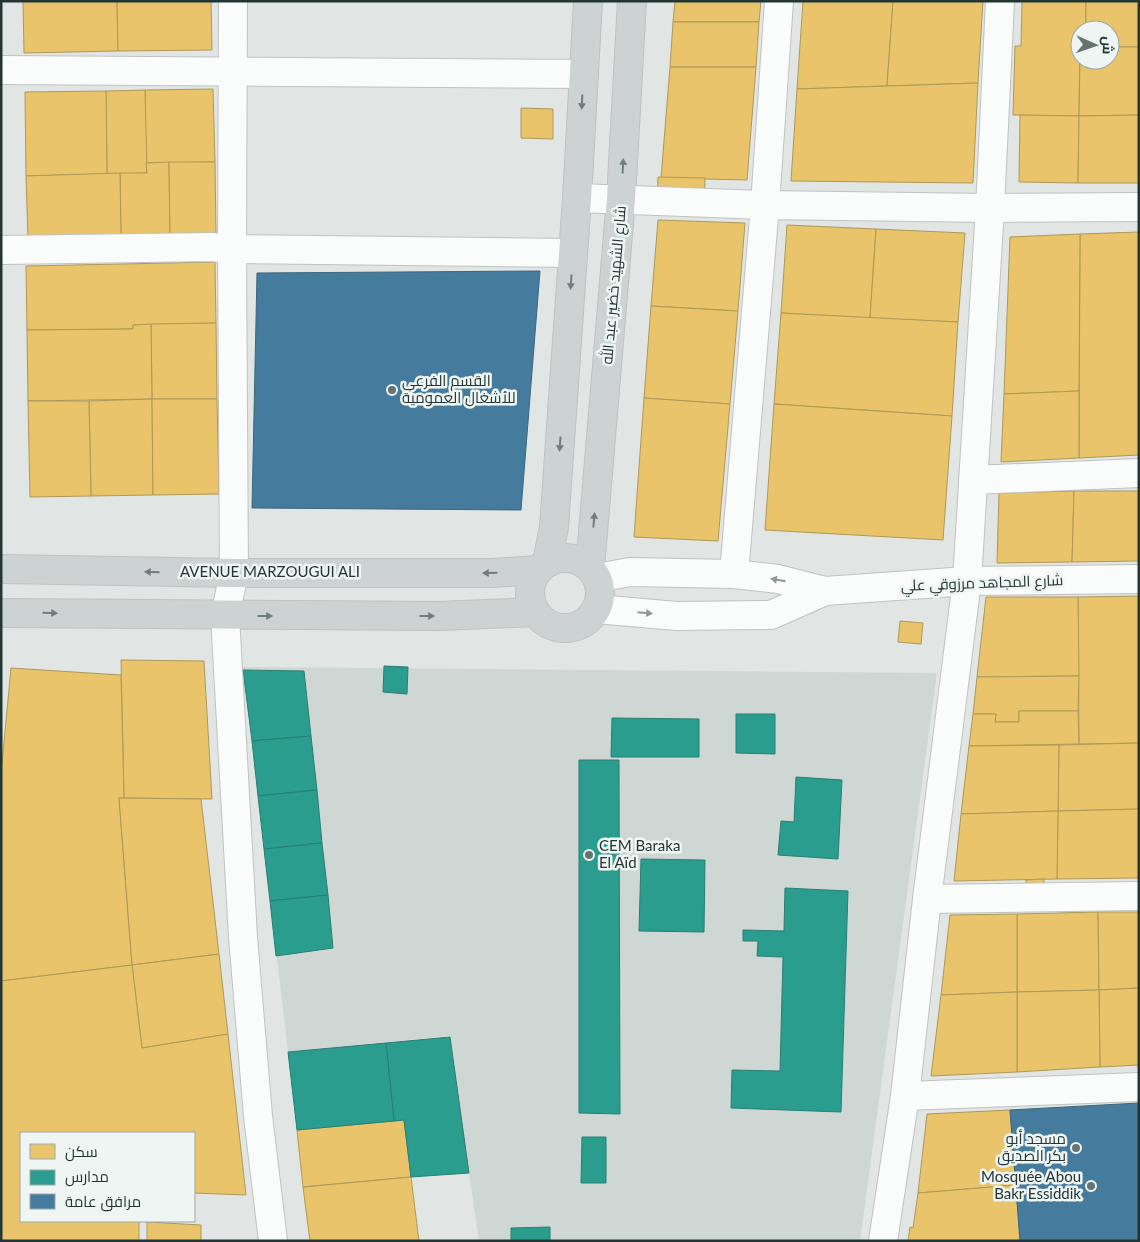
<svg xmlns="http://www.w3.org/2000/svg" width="1140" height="1242" viewBox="0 0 1140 1242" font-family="Lato,Cairo,sans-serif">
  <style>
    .built { fill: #cfd7d5 }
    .homes { fill: #e9c46a; stroke: #ad995a }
    .schools { fill: #2a9d8f; stroke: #287e74 }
    .public { fill: #457b9d; stroke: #3a667e }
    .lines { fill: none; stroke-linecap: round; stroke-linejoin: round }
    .minor-casing { stroke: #bec3c1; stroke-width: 30 }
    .major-casing { stroke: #bcc3c1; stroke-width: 30 }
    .minor { stroke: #fafbfb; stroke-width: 28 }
    .major { stroke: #cdd3d2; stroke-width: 28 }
    .oneway { fill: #6f7d7b }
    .oneway2 { fill: #8e9898 }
    .poi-dot { fill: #657472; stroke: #eff5f3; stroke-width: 2 }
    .labels { text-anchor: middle; stroke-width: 5; stroke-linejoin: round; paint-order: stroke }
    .street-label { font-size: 15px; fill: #223634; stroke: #eff5f3 }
    .poi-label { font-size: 15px; fill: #223634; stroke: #eff5f3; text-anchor: start }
  </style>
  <rect width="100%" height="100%" fill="#e1e6e4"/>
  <polygon class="built" points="243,667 937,673 860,1241 479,1241 449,1036 288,1052"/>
  <g class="homes">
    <polygon points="23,1 117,1 118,51 24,53"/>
    <polygon points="117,1 211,1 212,50 118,51"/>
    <polygon points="675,1 761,1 759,22 673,22"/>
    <polygon points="803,1 893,1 887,86 797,89"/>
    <polygon points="893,1 983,1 978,83 887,86"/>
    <polygon points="1022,1 1086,1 1086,30 1080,30 1079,116 1013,115 1015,46 1021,46"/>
    <polygon points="1086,1 1139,1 1139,47 1110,47 1110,30 1086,30"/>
    <polygon points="673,22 759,22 756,67 670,67"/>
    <polygon points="1110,47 1139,47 1139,115 1079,116 1080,60 1110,60"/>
    <polygon points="670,67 756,67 747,180 661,178"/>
    <polygon points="978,83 973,183 791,181 797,89"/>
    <polygon points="213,89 215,162 146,163 145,90"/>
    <polygon points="145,90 147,173 107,174 106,91"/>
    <polygon points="106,91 107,174 26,176 25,92"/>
    <polygon points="521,108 553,109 553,139 521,138"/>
    <polygon points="1020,115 1079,116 1078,183 1019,182"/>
    <polygon points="1139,115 1139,183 1078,183 1079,116"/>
    <polygon points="169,162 170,235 121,236 120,173 147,173 146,163"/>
    <polygon points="169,162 215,162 216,234 170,235"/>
    <polygon points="120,173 121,236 28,238 26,176"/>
    <polygon points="658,177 705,178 704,203 657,203"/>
    <polygon points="658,220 745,223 738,311 651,306"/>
    <polygon points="787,225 876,229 870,318 781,313"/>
    <polygon points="876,229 965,233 958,322 870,318"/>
    <polygon points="1139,232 1139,455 1079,458 1080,234"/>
    <polygon points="1080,234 1079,391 1004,394 1010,237"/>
    <polygon points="215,262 216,323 133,325 133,329 27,330 26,266"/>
    <polygon points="651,306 738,311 730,404 644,398"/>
    <polygon points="781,313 958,322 952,416 774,404"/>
    <polygon points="216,323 217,399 152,399 151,324"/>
    <polygon points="151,324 152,399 28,401 27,330 133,329 133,325"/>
    <polygon points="1079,391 1079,458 1001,462 1004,394"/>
    <polygon points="644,398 730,404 718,541 634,537"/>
    <polygon points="152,399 153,495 91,496 89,401"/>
    <polygon points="152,399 217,399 219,494 153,495"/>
    <polygon points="28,401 89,401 91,496 30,497"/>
    <polygon points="774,404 952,416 943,540 765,530"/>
    <polygon points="1074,491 1072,562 997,563 999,493"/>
    <polygon points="1074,491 1139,491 1139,561 1072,562"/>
    <polygon points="1139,596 1139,743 1079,744 1078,597"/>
    <polygon points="986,597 1078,597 1079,676 977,677"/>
    <polygon points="900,621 923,623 921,644 898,642"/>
    <polygon points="121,660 204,661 212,799 124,798"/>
    <polygon points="11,668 121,675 124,798 119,798 132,965 1,981 1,774"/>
    <polygon points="1079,676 1078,711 1019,711 1019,722 995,722 996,714 973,714 977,677"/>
    <polygon points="1019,711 1078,711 1079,744 969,746 973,714 996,714 995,722 1019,722"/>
    <polygon points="1139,743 1139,809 1058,811 1059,745"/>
    <polygon points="1059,745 1058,811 961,814 969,746"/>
    <polygon points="119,798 201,799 219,954 132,965"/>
    <polygon points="1139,809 1139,878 1057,879 1058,811"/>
    <polygon points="1058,811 1057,879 954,881 961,814"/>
    <polygon points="1044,879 1045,907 1026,907 1026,880"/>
    <polygon points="1098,912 1099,990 1017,992 1017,914"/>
    <polygon points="1098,912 1139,912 1139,988 1099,990"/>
    <polygon points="1017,914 1017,992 941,995 950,915"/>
    <polygon points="219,954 228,1034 142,1048 132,965"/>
    <polygon points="132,965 142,1048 228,1034 246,1195 194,1193 194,1133 21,1133 21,1221 139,1221 139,1241 1,1241 1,981"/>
    <polygon points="1139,988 1139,1065 1100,1067 1099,990"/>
    <polygon points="1099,990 1100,1067 1017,1072 1017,992"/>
    <polygon points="1017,992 1017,1072 931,1076 941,995"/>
    <polygon points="1010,1110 1016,1185 918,1193 927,1114"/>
    <polygon points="404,1120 411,1177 303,1187 297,1130"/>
    <polygon points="411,1177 419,1241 310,1241 303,1187"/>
    <polygon points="1016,1185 1020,1241 908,1241 910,1227 913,1228 918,1193"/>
    <polygon points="147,1222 201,1225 201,1241 147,1241"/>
  </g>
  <g class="schools">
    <polygon points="384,666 408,667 407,694 383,692"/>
    <polygon points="243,670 304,671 311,736 252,741"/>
    <polygon points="736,714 775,714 775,754 736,753"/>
    <polygon points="612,718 699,719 699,757 611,757"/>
    <polygon points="311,736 317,790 258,796 252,741"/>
    <polygon points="579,760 619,760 620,1114 579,1113"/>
    <polygon points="796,777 842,780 838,859 778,855 781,821 794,822"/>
    <polygon points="317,790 322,843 264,849 258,796"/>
    <polygon points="322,843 328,895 270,901 264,849"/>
    <polygon points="641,859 705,860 704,932 639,931"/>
    <polygon points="785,888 848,891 841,1112 731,1108 732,1070 780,1071 783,957 757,956 758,941 743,941 743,930 784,931"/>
    <polygon points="328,895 333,948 276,956 270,901"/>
    <polygon points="450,1037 469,1173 411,1177 404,1120 394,1121 386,1043"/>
    <polygon points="386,1043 394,1121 297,1130 288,1052"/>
    <polygon points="582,1137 606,1137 606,1183 581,1183"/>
    <polygon points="550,1227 550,1241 511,1241 511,1228"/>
  </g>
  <g class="public">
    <polygon points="540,271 521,510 252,508 257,273"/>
    <polygon points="1139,1103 1139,1241 1020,1241 1010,1110"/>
  </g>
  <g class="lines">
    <defs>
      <g id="minor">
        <polyline points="233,1 232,249 234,573 225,616 243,937 258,1116 273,1241"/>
        <polyline points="1,70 584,74"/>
        <polyline points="577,198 765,205 990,208 1139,207"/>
        <polyline points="1,250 211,247 232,249 573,253"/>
        <polyline points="973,480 1139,473"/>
        <polyline points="734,574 765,205 779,1"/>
        <polyline points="597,578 630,572 734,574 778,579 825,591 967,581 1139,579"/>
        <polyline points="596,609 677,616 771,615 825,591"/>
        <polyline points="927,899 1139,896"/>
        <polyline points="905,1096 1139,1087"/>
        <polyline points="883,1241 905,1096 927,899 967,581 990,208 1000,1"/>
      </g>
      <g id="major">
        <circle cx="565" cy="593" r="35"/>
        <polyline points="547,563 554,527 577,198 588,1"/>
        <polyline points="590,568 621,199 632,1"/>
        <polyline points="1,569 234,573 492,573 538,570"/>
        <polyline points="1,613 440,616 535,612"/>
      </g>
    </defs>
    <use href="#minor" class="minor-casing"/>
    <use href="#major" class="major-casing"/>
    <use href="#minor" class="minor"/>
    <use href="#major" class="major"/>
  </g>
  <defs><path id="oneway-solid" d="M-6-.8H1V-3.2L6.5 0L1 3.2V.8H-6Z" transform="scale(1.25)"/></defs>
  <g class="oneway">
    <use href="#oneway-solid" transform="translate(582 102) rotate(93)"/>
    <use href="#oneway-solid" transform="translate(623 166) rotate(-87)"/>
    <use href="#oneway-solid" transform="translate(571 282) rotate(94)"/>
    <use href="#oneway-solid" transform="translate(560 444) rotate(94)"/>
    <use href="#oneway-solid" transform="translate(594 520) rotate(-85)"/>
    <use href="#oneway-solid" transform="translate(152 572) rotate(-179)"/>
    <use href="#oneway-solid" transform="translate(490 573) rotate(179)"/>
    <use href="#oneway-solid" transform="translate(50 613) rotate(1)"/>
    <use href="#oneway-solid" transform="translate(265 616)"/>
    <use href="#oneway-solid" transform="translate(427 616)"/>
  </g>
  <g class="oneway2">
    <use href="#oneway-solid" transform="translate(778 580) rotate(-170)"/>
    <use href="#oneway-solid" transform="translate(645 613) rotate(5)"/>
  </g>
  <g class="poi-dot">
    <circle cx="392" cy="390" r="5"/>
    <circle cx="589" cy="855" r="5"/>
    <circle cx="1076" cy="1148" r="5"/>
    <circle cx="1091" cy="1186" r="5"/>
  </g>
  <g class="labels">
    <g class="street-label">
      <text transform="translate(614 285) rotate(-85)" y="5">شارع الشهيد خضير عبد الله</text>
      <text x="270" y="577">AVENUE MARZOUGUI ALI</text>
      <text transform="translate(982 583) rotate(-2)" y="5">شارع المجاهد مرزوقي علي</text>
    </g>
    <g class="poi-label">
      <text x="402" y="386">القسم الفرعي<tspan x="402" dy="17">للأشغال العمومية</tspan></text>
      <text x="599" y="851">CEM Baraka<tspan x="599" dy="17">El Aïd</tspan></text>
      <text x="1066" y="1144" text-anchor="end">مسجد أبو<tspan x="1066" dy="17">بكر الصديق</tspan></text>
      <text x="1081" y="1182" text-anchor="end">Mosquée Abou<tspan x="1081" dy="17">Bakr Essiddik</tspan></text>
    </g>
  </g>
  <rect width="1140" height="1242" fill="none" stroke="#223634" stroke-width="5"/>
  <rect x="20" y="1132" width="175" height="90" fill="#eff5f3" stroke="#9da9a7"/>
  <rect x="30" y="1144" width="25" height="15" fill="#e9c46a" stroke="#9da9a7"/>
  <text x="65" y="1157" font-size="15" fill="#223634">سكن</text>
  <rect x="30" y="1170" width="25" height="15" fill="#2a9d8f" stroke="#9da9a7"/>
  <text x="65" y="1182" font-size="15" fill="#223634">مدارس</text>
  <rect x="30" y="1194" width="25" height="15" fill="#457b9d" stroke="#9da9a7"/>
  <text x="65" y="1207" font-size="15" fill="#223634">مرافق عامة</text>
  <g transform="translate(1095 45) rotate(92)"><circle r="24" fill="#eff5f3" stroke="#9da9a7"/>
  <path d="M0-4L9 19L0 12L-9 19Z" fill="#657472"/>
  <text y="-8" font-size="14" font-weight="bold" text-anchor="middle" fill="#223634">ش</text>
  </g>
</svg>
